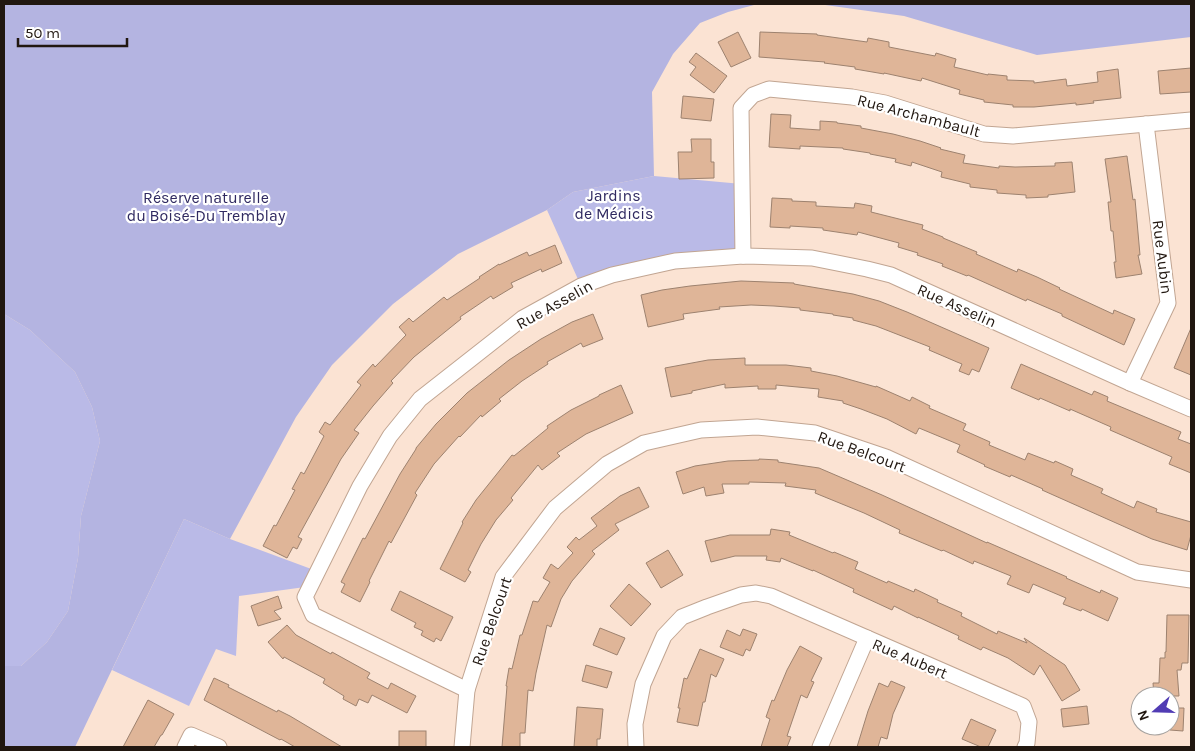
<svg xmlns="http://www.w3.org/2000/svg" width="1195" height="751" viewBox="0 0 1195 751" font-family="Karla,sans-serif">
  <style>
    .green { fill: #babae7 }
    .forest { fill: #b4b4e1 }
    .building { fill: #dfb598; stroke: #9d826f }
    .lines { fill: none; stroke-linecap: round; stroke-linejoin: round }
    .minor-casing { stroke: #c1a592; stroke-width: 17 }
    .minor { stroke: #fff; stroke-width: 15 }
    .labels { text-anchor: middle; stroke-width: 4.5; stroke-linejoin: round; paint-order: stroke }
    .street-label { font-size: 16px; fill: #211710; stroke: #fff }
    .park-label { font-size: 16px; fill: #302a61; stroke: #fff }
  </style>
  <rect width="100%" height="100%" fill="#fbe3d3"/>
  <g class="green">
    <polygon points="654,176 742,184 743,256 675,261 581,286 547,210 573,192"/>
    <polygon points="4,314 30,330 75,372 92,407 100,441 81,516 78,558 68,611 47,642 21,666 4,666"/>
    <polygon points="184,519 230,539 314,570 305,587 239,596 236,656 216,649 189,706 112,670"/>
  </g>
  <g class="forest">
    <polygon points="4,4 763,4 754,5 728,12 700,23 673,54 652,92 654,176 573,192 547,210 458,254 393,304 332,365 296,417 230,539 184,519 75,747 4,747 4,666 21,666 47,642 68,611 78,558 81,516 100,441 92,407 75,372 30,330 4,314"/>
    <polygon points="818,4 1191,4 1191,37 1037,55 904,16"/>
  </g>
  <g class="building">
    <polygon points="738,32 751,58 731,67 718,42"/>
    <polygon points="760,32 817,34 817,35 867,42 868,38 889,42 889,47 935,56 936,53 956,59 954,67 988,75 988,74 1007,76 1007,80 1034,81 1034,83 1066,79 1067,86 1098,82 1097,72 1118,69 1121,98 1093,101 1094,103 1076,105 1076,103 1034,107 1013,107 1013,105 984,102 984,100 959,94 960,90 922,78 921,81 884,73 884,74 855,69 855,67 824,63 825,62 759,57"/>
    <polygon points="696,53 727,76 714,93 690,75 696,67 689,62"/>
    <polygon points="1191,68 1191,92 1160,94 1158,71"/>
    <polygon points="683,96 714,99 711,121 681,118"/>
    <polygon points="771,114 791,115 790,128 820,130 820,121 837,122 837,123 861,126 861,128 893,134 920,141 941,148 940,149 965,155 963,163 999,168 999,166 1015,167 1055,166 1055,163 1072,162 1075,192 1048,195 1048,197 1026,198 1026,195 997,193 997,190 970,187 970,184 941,177 942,172 912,162 911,166 895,162 896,159 870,154 870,153 843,149 843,148 800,146 800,149 769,147"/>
    <polygon points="691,139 711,139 711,162 714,162 714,178 679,179 678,152 692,152"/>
    <polygon points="1127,156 1133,200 1135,199 1140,255 1138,255 1142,274 1116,278 1114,262 1116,262 1113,231 1111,231 1108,202 1111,202 1105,159"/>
    <polygon points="772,198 792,199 792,201 816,202 816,206 854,208 855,203 872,206 871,212 923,225 922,229 943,237 943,238 977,252 976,254 1017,272 1018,269 1037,277 1060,288 1059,289 1113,314 1114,310 1135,319 1124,345 1062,316 1062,314 1027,299 1026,301 968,275 967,276 942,266 943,264 917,255 918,253 898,247 899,243 858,232 857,235 823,230 823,228 790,226 790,228 770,227"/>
    <polygon points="555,245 562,263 542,272 541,269 511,283 513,287 493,299 491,296 460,317 461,319 414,357 391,381 393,383 373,406 354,430 359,433 341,459 298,537 302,539 297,549 293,547 287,558 263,546 274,525 276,526 295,490 292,489 301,472 304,474 324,436 319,432 325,422 330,425 361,385 357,382 373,364 375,367 406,335 399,327 409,318 413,322 444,297 447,300 480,278 479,277 499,264 499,265 527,252 529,256"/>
    <polygon points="741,281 794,283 794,284 853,294 879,301 907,312 989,348 979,372 972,369 969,375 959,371 962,364 957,362 929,350 930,347 876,326 853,320 853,318 833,315 833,314 800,310 800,308 774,306 751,305 719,307 720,309 683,314 684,319 648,327 641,295 662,290 690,286"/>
    <polygon points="593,314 603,339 583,347 581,343 547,362 548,364 522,381 499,399 501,401 482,417 481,415 460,437 459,436 434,464 415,493 417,495 391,543 389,541 369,581 370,582 360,602 341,592 345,584 341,582 363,538 365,539 400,474 416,449 416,448 436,424 467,393 509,360 541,339 572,322"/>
    <polygon points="1191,328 1191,375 1174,368"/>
    <polygon points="745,358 745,365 786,365 811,368 811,371 837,376 876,387 876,386 910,401 912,397 930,406 929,408 966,424 963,430 990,442 989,445 1025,460 1028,453 1054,463 1055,461 1073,469 1071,475 1103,489 1101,493 1134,508 1137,501 1157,509 1156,512 1191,522 1191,535 1187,550 1152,539 1042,490 1043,489 1011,475 1010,477 984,466 985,465 957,452 960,445 919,428 916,434 887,419 861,409 843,403 843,401 818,397 819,389 776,385 776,389 758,389 758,386 725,388 725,384 692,391 692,393 671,397 665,368 708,360"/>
    <polygon points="1021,364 1092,395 1094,391 1108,397 1107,401 1181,432 1178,439 1191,444 1191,473 1169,464 1172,457 1110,430 1111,427 1070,409 1070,411 1040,398 1039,400 1011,388"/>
    <polygon points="621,385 633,413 586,434 557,453 560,456 542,470 538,465 511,498 513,500 496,520 481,544 468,570 471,572 465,582 440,569 463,523 462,522 476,500 512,455 514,456 548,428 547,426 571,410 599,396 599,395"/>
    <polygon points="759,459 778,460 778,462 819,468 882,495 987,543 987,542 1067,577 1066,578 1100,593 1101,590 1118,598 1108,621 1082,609 1081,611 1063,604 1066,598 1033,584 1029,593 1007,584 1011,576 974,561 973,564 943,550 942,551 899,533 900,530 864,513 815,493 816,490 785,486 786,483 749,482 749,484 722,484 724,493 706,496 704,487 683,494 676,472 695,466 728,461 759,460"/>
    <polygon points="639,487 649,507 615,524 619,530 592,551 595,554 572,581 561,599 551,627 547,625 536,673 533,691 528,690 525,733 520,733 520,747 502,747 507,686 506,686 509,668 512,669 520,635 522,635 533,601 538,602 550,582 543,578 551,564 558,569 573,553 567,547 576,537 579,540 597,526 591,518 620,496"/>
    <polygon points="771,529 790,532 789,535 833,553 834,552 858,562 855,569 887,583 888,581 914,592 915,589 938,600 937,602 962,613 961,616 997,634 998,631 1027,643 1024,638 1065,665 1080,690 1062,701 1040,665 1034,675 1008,658 983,647 981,650 958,639 959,636 918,617 918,618 894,606 892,610 853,592 854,589 813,570 813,571 781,558 780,562 766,560 767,556 735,556 711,562 705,541 730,535 770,535"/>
    <polygon points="668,550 683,575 661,588 646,563"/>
    <polygon points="629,584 651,604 631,626 610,606"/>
    <polygon points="400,591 453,617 441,641 436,638 434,642 421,635 423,631 414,627 416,623 391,610"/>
    <polygon points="278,596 282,608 274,611 281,619 258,626 251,606"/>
    <polygon points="1167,615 1189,615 1188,663 1182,663 1181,670 1177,670 1179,696 1154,696 1153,683 1159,683 1160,658 1165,658 1165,652 1166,652"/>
    <polygon points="287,625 296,635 331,654 332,652 370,673 367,678 388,689 391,683 416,696 407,713 372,695 368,703 359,699 356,706 343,699 344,696 323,683 325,679 284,657 283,659 268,642"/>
    <polygon points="600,628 625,638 617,655 593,645"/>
    <polygon points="743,629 757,634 750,651 746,649 743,656 720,647 727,630 740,636"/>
    <polygon points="800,646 822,658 811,681 814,682 807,698 801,695 787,736 791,737 787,747 761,747 770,719 766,717 772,700 774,701 787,670"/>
    <polygon points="700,649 724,659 716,677 711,674 705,702 703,702 698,726 677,722 680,708 678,708 684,678 687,679"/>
    <polygon points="586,665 612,672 607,688 582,681"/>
    <polygon points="214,678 229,685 228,687 277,712 278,710 290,716 342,747 295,747 281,739 280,740 221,709 204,700"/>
    <polygon points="891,681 905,687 893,714 887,739 881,737 878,747 857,747 868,711 879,683 888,687"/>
    <polygon points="148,700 174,714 162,735 161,735 154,747 123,747"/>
    <polygon points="1087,706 1089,724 1063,727 1061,709"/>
    <polygon points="577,707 603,709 600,739 597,739 597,747 574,747"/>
    <polygon points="1170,708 1184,708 1183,731 1170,730"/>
    <polygon points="971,719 996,730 988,747 981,747 962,739"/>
    <rect x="399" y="731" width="27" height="16"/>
  </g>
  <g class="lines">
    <defs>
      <g id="minor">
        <polyline points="743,256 741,108 753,95 769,89 852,97 885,103 984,134 1013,136 1191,120"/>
        <polyline points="1130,383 1168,303 1146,124"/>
        <polyline points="467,690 313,615 305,597 360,486 390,436 420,399 523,318 581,286 612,275 675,261 743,256 812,258 867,269 891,275 1130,383 1191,409"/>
        <polyline points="185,747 191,735 219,747"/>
        <polyline points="462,747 467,690 503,577 555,508 607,464 644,443 701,430 757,427 815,433 886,457 1137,572 1191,580"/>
        <polyline points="636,747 635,724 643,684 664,636 682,617 707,607 741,595 756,593 771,596 1023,706 1029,722 1027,743 1025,747"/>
        <polyline points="820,747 867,638"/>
      </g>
    </defs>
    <use href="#minor" class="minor-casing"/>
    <use href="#minor" class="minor"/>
  </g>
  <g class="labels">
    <g class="street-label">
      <text transform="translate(919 115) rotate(15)" y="6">Rue Archambault</text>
      <text transform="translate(1163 257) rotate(83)" y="6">Rue Aubin</text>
      <text transform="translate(554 304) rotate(-29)" y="6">Rue Asselin</text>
      <text transform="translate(957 305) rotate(24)" y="6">Rue Asselin</text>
      <text transform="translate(862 451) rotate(20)" y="6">Rue Belcourt</text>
      <text transform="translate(491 621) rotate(-71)" y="6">Rue Belcourt</text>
      <text transform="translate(910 658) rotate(23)" y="6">Rue Aubert</text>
    </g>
    <g class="park-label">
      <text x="614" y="201">Jardins<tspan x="614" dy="18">de Médicis</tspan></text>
      <text x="206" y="203">Réserve naturelle<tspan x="206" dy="18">du Boisé-Du Tremblay</tspan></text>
    </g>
  </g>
  <rect width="1195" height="751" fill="none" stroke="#211710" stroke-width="10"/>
  <g transform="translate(1155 711) rotate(250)"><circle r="24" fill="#ffffff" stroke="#a6a29f"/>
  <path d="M0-4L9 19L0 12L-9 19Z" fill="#513cb4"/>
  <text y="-8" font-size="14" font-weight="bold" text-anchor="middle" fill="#211710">N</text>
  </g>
  <path d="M18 38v8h109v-8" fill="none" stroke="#211710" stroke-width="2.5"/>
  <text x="25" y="38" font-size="15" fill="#211710" stroke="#ffffff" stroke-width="4" paint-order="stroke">50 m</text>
</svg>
